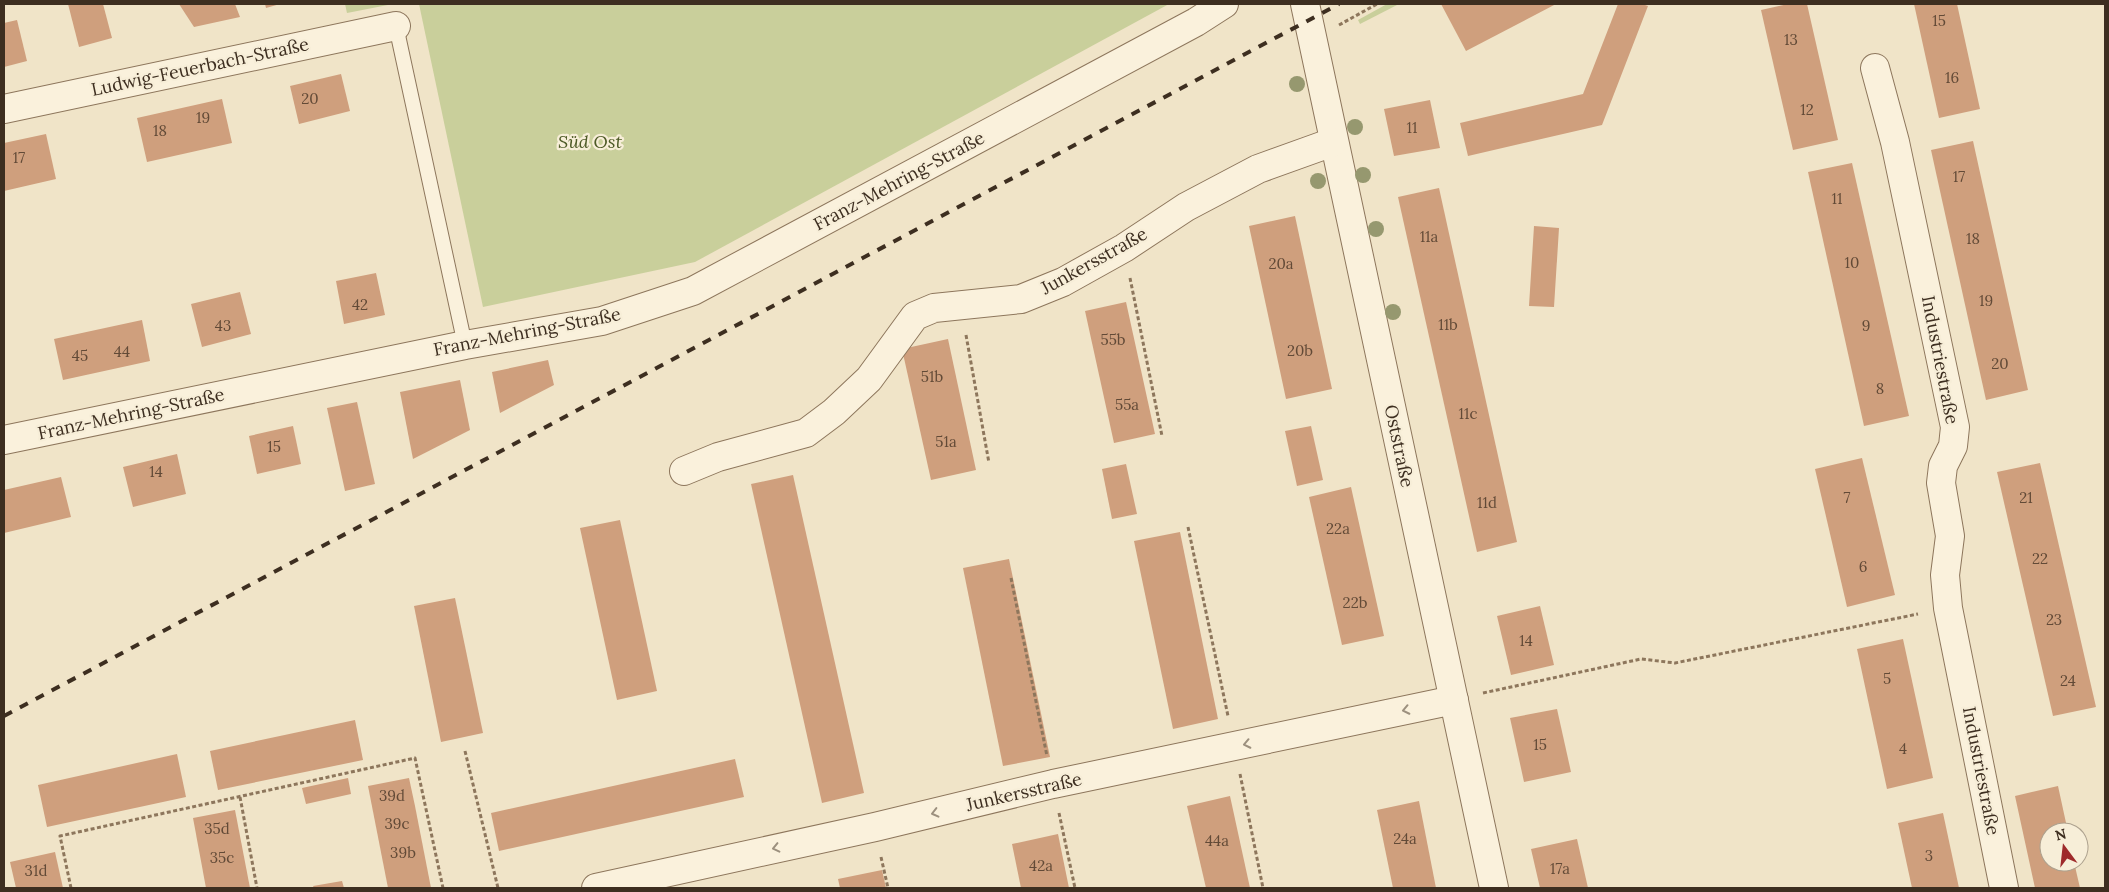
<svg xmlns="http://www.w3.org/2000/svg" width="2109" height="892" viewBox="0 0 2109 892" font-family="Lora,serif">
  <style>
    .green { fill: #c9cf9b }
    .building { fill: #cf9f7d }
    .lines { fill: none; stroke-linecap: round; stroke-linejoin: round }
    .service-casing { stroke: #8d765c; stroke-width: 16 }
    .minor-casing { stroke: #8d765c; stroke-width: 30 }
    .path { stroke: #8d765c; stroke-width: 3; stroke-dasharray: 4 2.5; stroke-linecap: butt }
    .service { stroke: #faf1dc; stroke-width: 14 }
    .minor { stroke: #faf1dc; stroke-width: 28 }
    .rail { stroke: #3d2e20; stroke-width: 4; stroke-dasharray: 9 9; stroke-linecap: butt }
    .tree { fill: #96986f }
    .oneway { stroke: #9c907e }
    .labels { text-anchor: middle; stroke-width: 4.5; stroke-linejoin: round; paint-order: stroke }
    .number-label { font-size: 15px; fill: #624a37 }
    .street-label { font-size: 18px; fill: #3d2e20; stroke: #f7eed8 }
    .park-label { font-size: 18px; font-style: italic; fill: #4d5a26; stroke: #f7eed8 }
  </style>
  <rect width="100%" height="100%" fill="#f0e4c8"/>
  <g class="green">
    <polygon points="345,4 393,4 347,13"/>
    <polygon points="419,4 1169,4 695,262 483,307"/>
    <polygon points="1387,4 1399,4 1360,24 1358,20"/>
  </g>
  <g class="building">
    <polygon points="68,4 103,4 112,38 79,47"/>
    <polygon points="179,4 235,4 240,17 194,27"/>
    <polygon points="265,4 280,4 266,8"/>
    <polygon points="1441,4 1556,4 1466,51"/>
    <polygon points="1618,4 1642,4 1648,6 1602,125 1468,156 1460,123 1583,94"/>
    <polygon points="1788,4 1807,4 1838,140 1793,150 1761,10"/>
    <polygon points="1914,4 1957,4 1980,109 1939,118"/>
    <polygon points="17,20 27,61 4,67 4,23"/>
    <polygon points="341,74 350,111 299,124 290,86"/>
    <polygon points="222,99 232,143 147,162 137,118"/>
    <polygon points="1430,100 1440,148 1394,156 1384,109"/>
    <polygon points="46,134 56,179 4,191 4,143"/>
    <polygon points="1973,141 2028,390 1986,400 1931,150"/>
    <polygon points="1852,163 1909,416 1864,426 1808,172"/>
    <polygon points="1439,188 1517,542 1477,552 1398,197"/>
    <polygon points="1295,216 1332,389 1286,399 1249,226"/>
    <polygon points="1534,226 1559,228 1554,307 1529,306"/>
    <polygon points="376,273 385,315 344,324 336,281"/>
    <polygon points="240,292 251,334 202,347 191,304"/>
    <polygon points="1126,302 1155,434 1114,443 1085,311"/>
    <polygon points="142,320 150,361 63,380 54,339"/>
    <polygon points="948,339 976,470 931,480 902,349"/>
    <polygon points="548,360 554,385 500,413 492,372"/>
    <polygon points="460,380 470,430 413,459 400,392"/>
    <polygon points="357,402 375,484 345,491 327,408"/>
    <polygon points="293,426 301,464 257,474 249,436"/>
    <polygon points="1311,426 1323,480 1297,486 1285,431"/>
    <polygon points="177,454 186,494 133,507 123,467"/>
    <polygon points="1862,458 1895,595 1847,607 1815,469"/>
    <polygon points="2040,463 2096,707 2053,716 1997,472"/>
    <polygon points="1126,464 1137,514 1112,519 1102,469"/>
    <polygon points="793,475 864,793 822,803 751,484"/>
    <polygon points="61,477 71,517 4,533 4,490"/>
    <polygon points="1351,487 1384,636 1342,645 1309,497"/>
    <polygon points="620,520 657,691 617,700 580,528"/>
    <polygon points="1180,532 1218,719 1173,729 1134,541"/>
    <polygon points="1009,559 1050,757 1003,766 963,568"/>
    <polygon points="455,598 483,733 441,742 414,606"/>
    <polygon points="1540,606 1554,665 1511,675 1497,616"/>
    <polygon points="1903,639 1933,778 1887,789 1857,649"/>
    <polygon points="1557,709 1571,772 1524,782 1510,718"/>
    <polygon points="355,720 363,760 218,790 210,751"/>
    <polygon points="177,754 186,797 47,827 38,785"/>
    <polygon points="735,759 744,797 499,851 491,813"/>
    <polygon points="348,778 351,794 306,804 302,788"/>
    <polygon points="409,778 415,806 431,888 388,888 368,786"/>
    <polygon points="2058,786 2068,832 2049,832 2049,862 2074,862 2080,888 2035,888 2015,796"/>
    <polygon points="1230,796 1250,888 1206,888 1187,806"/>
    <polygon points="1419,801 1436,888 1393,888 1377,810"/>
    <polygon points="235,810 250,888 206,888 193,818"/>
    <polygon points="1943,813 1959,888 1912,888 1898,823"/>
    <polygon points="1058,834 1069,888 1021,888 1012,844"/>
    <polygon points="1577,839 1588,888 1540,888 1531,849"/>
    <polygon points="55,852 63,888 16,888 10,862"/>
    <polygon points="882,870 886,888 840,888 838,879"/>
    <polygon points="342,881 344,888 314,888 313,886"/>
  </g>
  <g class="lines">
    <defs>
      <polyline id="service" points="396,26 465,345"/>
      <g id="minor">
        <polyline points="1305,4 1494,888"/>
        <polyline points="1875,68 1895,142 1955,427 1953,446 1943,466 1941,483 1950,536 1945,575 1948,608 2004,888"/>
        <polyline points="4,109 396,26"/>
        <polyline points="4,440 465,345 602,321 693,291 1196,22 1224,4"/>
        <polyline points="684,471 718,457 806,433 834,412 869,379 915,316 934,308 1021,299 1063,282 1124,248 1186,207 1258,169 1333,142"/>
        <polyline points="596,888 875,827 1053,784 1454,700"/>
      </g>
    </defs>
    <use href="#service" class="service-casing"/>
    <use href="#minor" class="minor-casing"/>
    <g class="path">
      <polyline points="1339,25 1377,4"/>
      <polyline points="1130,278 1162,436"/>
      <polyline points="966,335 989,463"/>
      <polyline points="1188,527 1228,716"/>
      <polyline points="1011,578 1047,756"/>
      <polyline points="1483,693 1641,659 1675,663 1918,614"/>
      <polyline points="465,751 498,888"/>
      <polyline points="1240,774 1263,888"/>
      <polyline points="240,797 257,888"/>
      <polyline points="1059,813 1075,888"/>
      <polyline points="881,857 888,888"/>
      <polyline points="71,888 60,836 415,758 443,888"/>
    </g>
    <use href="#service" class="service"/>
    <use href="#minor" class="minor"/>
    <polyline class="rail" points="4,716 1339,4"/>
  </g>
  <g class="tree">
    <circle cx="1297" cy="84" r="8"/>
    <circle cx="1355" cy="127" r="8"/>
    <circle cx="1363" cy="175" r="8"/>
    <circle cx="1318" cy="181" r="8"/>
    <circle cx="1376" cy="229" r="8"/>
    <circle cx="1393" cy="312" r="8"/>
  </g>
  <defs><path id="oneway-chevron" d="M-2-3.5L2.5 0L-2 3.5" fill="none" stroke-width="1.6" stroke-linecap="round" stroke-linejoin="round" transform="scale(1.25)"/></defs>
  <g class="oneway">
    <use href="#oneway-chevron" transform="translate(1406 710) rotate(168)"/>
    <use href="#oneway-chevron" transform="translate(1247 744) rotate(168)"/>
    <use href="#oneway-chevron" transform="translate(935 813) rotate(166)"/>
    <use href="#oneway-chevron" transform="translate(776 848) rotate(167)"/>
  </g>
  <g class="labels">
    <g class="number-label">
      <text x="1939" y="26">15</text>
      <text x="1791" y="45">13</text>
      <text x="1952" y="83">16</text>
      <text x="310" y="104">20</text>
      <text x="1807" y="115">12</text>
      <text x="203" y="123">19</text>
      <text x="1412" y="133">11</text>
      <text x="160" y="136">18</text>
      <text x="19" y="163">17</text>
      <text x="1959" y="182">17</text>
      <text x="1837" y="204">11</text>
      <text x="1429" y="242">11a</text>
      <text x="1973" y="244">18</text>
      <text x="1852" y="268">10</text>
      <text x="1281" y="269">20a</text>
      <text x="1986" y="306">19</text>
      <text x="360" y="310">42</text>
      <text x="1448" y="330">11b</text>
      <text x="223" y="331">43</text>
      <text x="1866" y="331">9</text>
      <text x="1113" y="345">55b</text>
      <text x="1300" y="356">20b</text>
      <text x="122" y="357">44</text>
      <text x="80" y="361">45</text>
      <text x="2000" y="369">20</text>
      <text x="932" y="382">51b</text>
      <text x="1880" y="394">8</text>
      <text x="1127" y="410">55a</text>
      <text x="1468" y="419">11c</text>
      <text x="946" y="447">51a</text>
      <text x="274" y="452">15</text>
      <text x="156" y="477">14</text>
      <text x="1847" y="503">7</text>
      <text x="2026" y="503">21</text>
      <text x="1487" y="508">11d</text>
      <text x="1338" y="534">22a</text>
      <text x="2040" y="564">22</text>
      <text x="1863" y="572">6</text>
      <text x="1355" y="608">22b</text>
      <text x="2054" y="625">23</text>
      <text x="1526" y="646">14</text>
      <text x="1887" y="684">5</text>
      <text x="2068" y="686">24</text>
      <text x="1540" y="750">15</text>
      <text x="1903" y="754">4</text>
      <text x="392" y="801">39d</text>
      <text x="397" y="829">39c</text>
      <text x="217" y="834">35d</text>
      <text x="1405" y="844">24a</text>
      <text x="1217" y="846">44a</text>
      <text x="403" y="858">39b</text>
      <text x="1929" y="861">3</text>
      <text x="222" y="863">35c</text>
      <text x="1041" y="871">42a</text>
      <text x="1560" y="874">17a</text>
      <text x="36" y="876">31d</text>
    </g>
    <g class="street-label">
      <text transform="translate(200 67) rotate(-12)" y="6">Ludwig-Feuerbach-Straße</text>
      <text transform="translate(899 181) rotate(-28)" y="6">Franz-Mehring-Straße</text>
      <text transform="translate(1094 261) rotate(-29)" y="6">Junkersstraße</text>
      <text transform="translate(527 332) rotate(-11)" y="6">Franz-Mehring-Straße</text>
      <text transform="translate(1940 360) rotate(79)" y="6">Industriestraße</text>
      <text transform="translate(131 414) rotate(-12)" y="6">Franz-Mehring-Straße</text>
      <text transform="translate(1399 446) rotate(78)" y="6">Oststraße</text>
      <text transform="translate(1981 771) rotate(79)" y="6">Industriestraße</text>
      <text transform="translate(1024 792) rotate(-13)" y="6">Junkersstraße</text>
    </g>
    <g class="park-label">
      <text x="590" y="148">Süd Ost</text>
    </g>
  </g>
  <rect width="2109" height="892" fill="none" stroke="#3d2e20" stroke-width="10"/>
  <g transform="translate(2064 847) rotate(345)"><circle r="24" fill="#f7eed8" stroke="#ada18e"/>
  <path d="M0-4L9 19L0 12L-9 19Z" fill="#9e2a2b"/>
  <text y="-8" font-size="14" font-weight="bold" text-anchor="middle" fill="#3d2e20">N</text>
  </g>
</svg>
